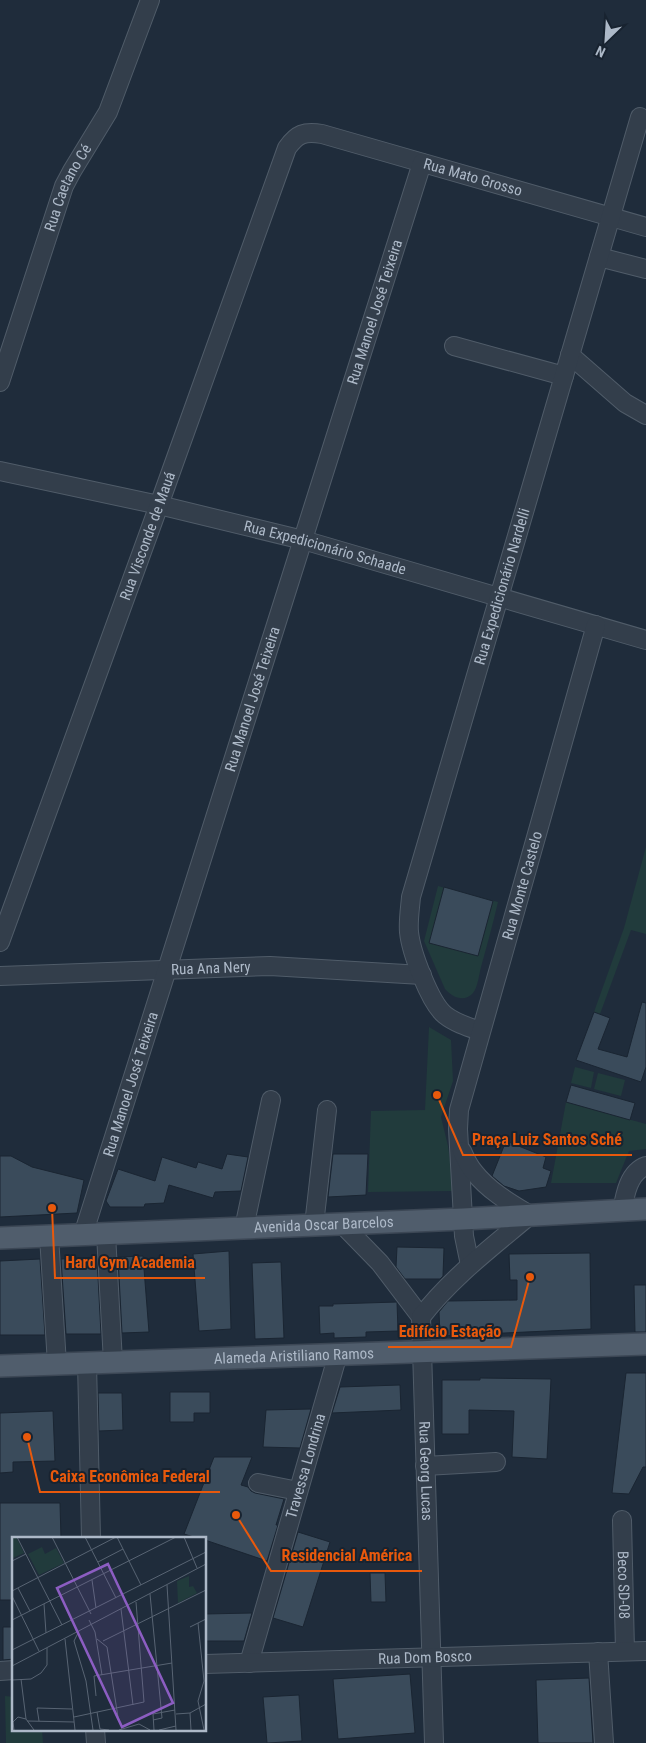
<svg xmlns="http://www.w3.org/2000/svg" width="646" height="1743" viewBox="0 0 646 1743" font-family="'Roboto Condensed',sans-serif">
  <style>
    .green { fill: #213b3c }
    .building { fill: #3a4b5b; stroke: #1a2532 }
    .lines { fill: none; stroke-linecap: round; stroke-linejoin: round }
    .minor-casing { stroke: #505c69; stroke-width: 20 }
    .major-casing { stroke: #3c4755; stroke-width: 24 }
    .minor { stroke: #333e4b; stroke-width: 18 }
    .major { stroke: #505d6c; stroke-width: 21 }
    .labels { text-anchor: middle; stroke-width: 4; stroke-linejoin: round; paint-order: stroke }
    .street-label { font-size: 15px; fill: #adb9c8; stroke: #182330 }
    .inset-road { fill: none; stroke: #586473; stroke-width: 1 }
    .view { fill: #8c5dc2; fill-opacity: 0.15; stroke: #8c5dc2; stroke-width: 2.5 }
    .inset-edge { fill: none; stroke: #adb9c8; stroke-width: 2.5 }
    .leader { fill: none; stroke: #e8590c; stroke-width: 2 }
    .callout-dot { fill: #e8590c; stroke: #182330; stroke-width: 2 }
    .callout-label { font-size: 16px; text-anchor: middle; font-weight: bold; fill: #e8590c; stroke: #182330; stroke-width: 4; stroke-linejoin: round; paint-order: stroke }
  </style>
  <rect width="100%" height="100%" fill="#1f2c3b"/>
  <g class="green">
    <polygon points="646,847 646,934 631,930 600,1014 594,1012 624,928"/>
    <path d="M438 886 498 902C493 924 487 945 481 967 479 974 478 987 473 993 464 1003 452 997 445 989L424 941Z"/>
    <polygon points="429,1027 451,1040 453,1081 441,1117 448,1146 454,1191 368,1192 371,1111 425,1110"/>
    <polygon points="575,1067 594,1072 591,1088 571,1083"/>
    <polygon points="598,1073 625,1080 621,1096 594,1089"/>
    <polygon points="566,1102 646,1124 646,1149 629,1151 616,1183 551,1183"/>
    <polygon points="5,1696 14,1697 14,1729 42,1729 43,1743 6,1743"/>
  </g>
  <g class="building">
    <polygon points="444,887 493,901 478,956 429,943"/>
    <polygon points="642,1002 646,1003 646,1067 641,1082 576,1060 594,1012 610,1018 598,1049 627,1057"/>
    <polygon points="571,1085 635,1103 630,1120 566,1102"/>
    <polygon points="506,1141 546,1157 543,1168 551,1171 546,1187 519,1191 504,1186 492,1176"/>
    <polygon points="227,1154 248,1157 241,1191 215,1192 213,1198 169,1185 164,1203 145,1204 144,1207 110,1207 106,1201 118,1169 155,1181 162,1157 196,1168 198,1162 222,1169"/>
    <polygon points="333,1154 368,1154 366,1195 328,1197"/>
    <polygon points="0,1156 11,1156 32,1167 84,1180 77,1213 0,1217"/>
    <polygon points="397,1247 444,1248 443,1276 440,1279 405,1279 396,1267"/>
    <polygon points="229,1251 231,1329 199,1331 193,1254"/>
    <polygon points="590,1253 591,1329 440,1336 439,1312 448,1301 517,1300 517,1280 510,1280 509,1254"/>
    <polygon points="143,1256 149,1332 122,1333 118,1257"/>
    <polygon points="97,1257 101,1334 66,1334 61,1259"/>
    <polygon points="40,1259 45,1335 0,1335 0,1261"/>
    <polygon points="281,1262 284,1338 255,1339 252,1263"/>
    <polygon points="634,1285 646,1285 646,1332 635,1332"/>
    <polygon points="397,1302 398,1331 366,1332 366,1337 334,1338 334,1333 320,1334 319,1306 333,1306 333,1304"/>
    <polygon points="626,1373 646,1373 646,1467 643,1467 629,1494 612,1493"/>
    <polygon points="480,1378 551,1379 547,1459 512,1457 514,1411 469,1410 469,1434 442,1434 442,1380 480,1380"/>
    <polygon points="400,1385 401,1410 332,1413 340,1387"/>
    <polygon points="170,1392 210,1392 210,1413 194,1413 194,1422 170,1422"/>
    <polygon points="98,1393 122,1393 123,1430 99,1431"/>
    <polygon points="311,1409 300,1448 263,1447 266,1410"/>
    <polygon points="53,1411 55,1461 13,1462 13,1472 0,1473 0,1413"/>
    <polygon points="214,1457 252,1457 241,1485 248,1487 251,1491 255,1493 284,1499 276,1525 278,1525 267,1561 205,1540 205,1538 197,1538 184,1534"/>
    <polygon points="0,1503 60,1503 61,1538 14,1538 14,1600 0,1600"/>
    <polygon points="298,1532 330,1542 303,1627 273,1618"/>
    <polygon points="370,1573 385,1573 386,1602 371,1602"/>
    <polygon points="252,1613 244,1641 205,1641 205,1614"/>
    <polygon points="3,1627 14,1627 14,1659 3,1660"/>
    <polygon points="410,1674 415,1733 338,1739 333,1679"/>
    <polygon points="589,1678 593,1743 538,1743 536,1680"/>
    <polygon points="299,1695 302,1741 267,1743 263,1697"/>
  </g>
  <g class="lines">
    <defs>
      <g id="minor">
        <polyline points="599,257 646,269"/>
        <polyline points="454,346 564,376"/>
        <polyline points="570,355 625,403 646,415"/>
        <path id="s1" d="M0 382 64 186 72 171 108 112 150 0"/>
        <path id="s2" d="M0 471 159 505 303 540 646 640"/>
        <path id="s3" d="M0 942 159 505 287 148C297 134 304 131 322 134L646 227"/>
        <path id="s4" d="M0 976 270 966 422 975"/>
        <path id="s5" d="M480 1031C468 1027 455 1023 445 1015 430 1003 411 952 409 932 408 921 410 909 411 897L640 117"/>
        <path d="M622 1211C625 1194 629 1172 646 1166"/>
        <polyline points="341,1223 380,1263 421,1317"/>
        <polyline points="314,1225 327,1110"/>
        <polyline points="244,1228 271,1100"/>
        <polyline points="106,1234 113,1362"/>
        <path id="s6" d="M83 1235 422 163"/>
        <polyline points="49,1236 57,1364"/>
        <path id="s7" d="M470 1265 464 1236 458 1129 459 1110 596 625"/>
        <path id="s8" d="M421 1317 434 1743"/>
        <path d="M421 1317C452 1277 491 1248 530 1215 510 1203 489 1191 474 1172 469 1166 465 1158 462 1151"/>
        <polyline points="87,1363 91,1538"/>
        <polyline points="425,1466 496,1462"/>
        <polyline points="258,1483 298,1491"/>
        <path id="s9" d="M622 1520 625 1651"/>
        <polyline points="598,1652 604,1743"/>
        <path id="s10" d="M249 1663 338 1354"/>
        <path id="s11" d="M205 1664 646 1651"/>
        <polyline points="0,1671 14,1670"/>
        <polyline points="95,1729 96,1743"/>
      </g>
      <g id="major">
        <path id="s12" d="M0 1238 463 1219 646 1209"/>
        <path id="s13" d="M0 1366 646 1344"/>
      </g>
    </defs>
    <use href="#minor" class="minor-casing"/>
    <use href="#major" class="major-casing"/>
    <use href="#minor" class="minor"/>
    <use href="#major" class="major"/>
  </g>
  <g class="labels">
    <g class="street-label">
      <text dy="5" stroke="none"><textPath href="#s3" startOffset="1042">Rua Mato Grosso</textPath></text>
      <text dy="5" stroke="none"><textPath href="#s1" startOffset="206">Rua Caetano Cé</textPath></text>
      <text dy="5" stroke="none"><textPath href="#s6" startOffset="968">Rua Manoel José Teixeira</textPath></text>
      <text dy="5" stroke="none"><textPath href="#s3" startOffset="432">Rua Visconde de Mauá</textPath></text>
      <text dy="5" stroke="none"><textPath href="#s2" startOffset="334">Rua Expedicionário Schaade</textPath></text>
      <text dy="5" stroke="none"><textPath href="#s5" startOffset="489">Rua Expedicionário Nardelli</textPath></text>
      <text dy="5" stroke="none"><textPath href="#s6" startOffset="562">Rua Manoel José Teixeira</textPath></text>
      <text dy="5" stroke="none"><textPath href="#s7" startOffset="389">Rua Monte Castelo</textPath></text>
      <text dy="5" stroke="none"><textPath href="#s4" startOffset="211">Rua Ana Nery</textPath></text>
      <text dy="5" stroke="none"><textPath href="#s6" startOffset="158">Rua Manoel José Teixeira</textPath></text>
      <text dy="5" stroke="none"><textPath href="#s12" startOffset="324">Avenida Oscar Barcelos</textPath></text>
      <text dy="5" stroke="none"><textPath href="#s13" startOffset="294">Alameda Aristiliano Ramos</textPath></text>
      <text dy="5" stroke="none"><textPath href="#s10" startOffset="205">Travessa Londrina</textPath></text>
      <text dy="5" stroke="none"><textPath href="#s8" startOffset="154">Rua Georg Lucas</textPath></text>
      <text dy="5" stroke="none"><textPath href="#s9" startOffset="65">Beco SD-08</textPath></text>
      <text dy="5" stroke="none"><textPath href="#s11" startOffset="220">Rua Dom Bosco</textPath></text>
    </g>
  </g>
  <g transform="translate(12 1537)">
    <rect width="194" height="194" fill="#1f2c3b"/>
    <path d="M0 0H4L12 16 1 21ZM30 10 33 17 44 11 52 26 27 38 16 17ZM177 39V50L181 49 185 56 166 66 165 44Z" fill="#213b3c"/>
    <path class="inset-road" d="M5 0 50 88M40 0 79 77M73 0 104 61M105 0 129 48M172 0 185 31M0 24 14 17M86 25 111 12M80 43 84 71M155 48 164 193M6 51 18 74M0 54 104 0M138 57 150 181 141 183M0 59 27 114M32 67 34 96M109 72 121 168M0 83 164 0M77 83 83 95 90 138M186 86 192 144 186 164 192 193M178 90 194 82M67 94 62 104 74 144 81 193M53 102 63 193M85 102 95 110 106 180M91 104 194 53M0 113 194 15M0 129 194 27M9 142 14 182M0 143 19 142 29 136 35 128V111M84 159 82 139 160 126M85 175 88 192 97 193M178 176 179 193M164 177 178 176 194 167M62 180 132 165 124 65M15 184 62 185M27 184 25 171 60 172M2 193 1 185 6 180 14 182 22 193M107 193 127 187 138 193M142 193 141 177 163 173M147 193 164 189"/>
    <path class="view" d="M96 27 161 166 110 190 45 51Z"/>
    <rect width="194" height="194" class="inset-edge"/>
  </g>
  <path class="leader" d="M437 1095L463 1155H632M52 1208L55 1278H205M530 1277L511 1347H388M27 1437L40 1492H220M236 1515L271 1571H422"/>
  <g class="callout-dot">
    <circle cx="437" cy="1095" r="5"/>
    <circle cx="52" cy="1208" r="5"/>
    <circle cx="530" cy="1277" r="5"/>
    <circle cx="27" cy="1437" r="5"/>
    <circle cx="236" cy="1515" r="5"/>
  </g>
  <g class="callout-label">
    <text x="547" y="1145">Praça Luiz Santos Sché</text>
    <text x="130" y="1268">Hard Gym Academia</text>
    <text x="450" y="1337">Edifício Estação</text>
    <text x="130" y="1482">Caixa Econômica Federal</text>
    <text x="347" y="1561">Residencial América</text>
  </g>
  <g transform="translate(606 40) rotate(205)" stroke="#182330" stroke-width="4" paint-order="stroke">
  <path d="M0-4L9 19L0 12L-9 19Z" fill="#adb9c8"/>
  <text y="-8" font-size="14" font-weight="bold" text-anchor="middle" fill="#adb9c8">N</text>
  </g>
</svg>
